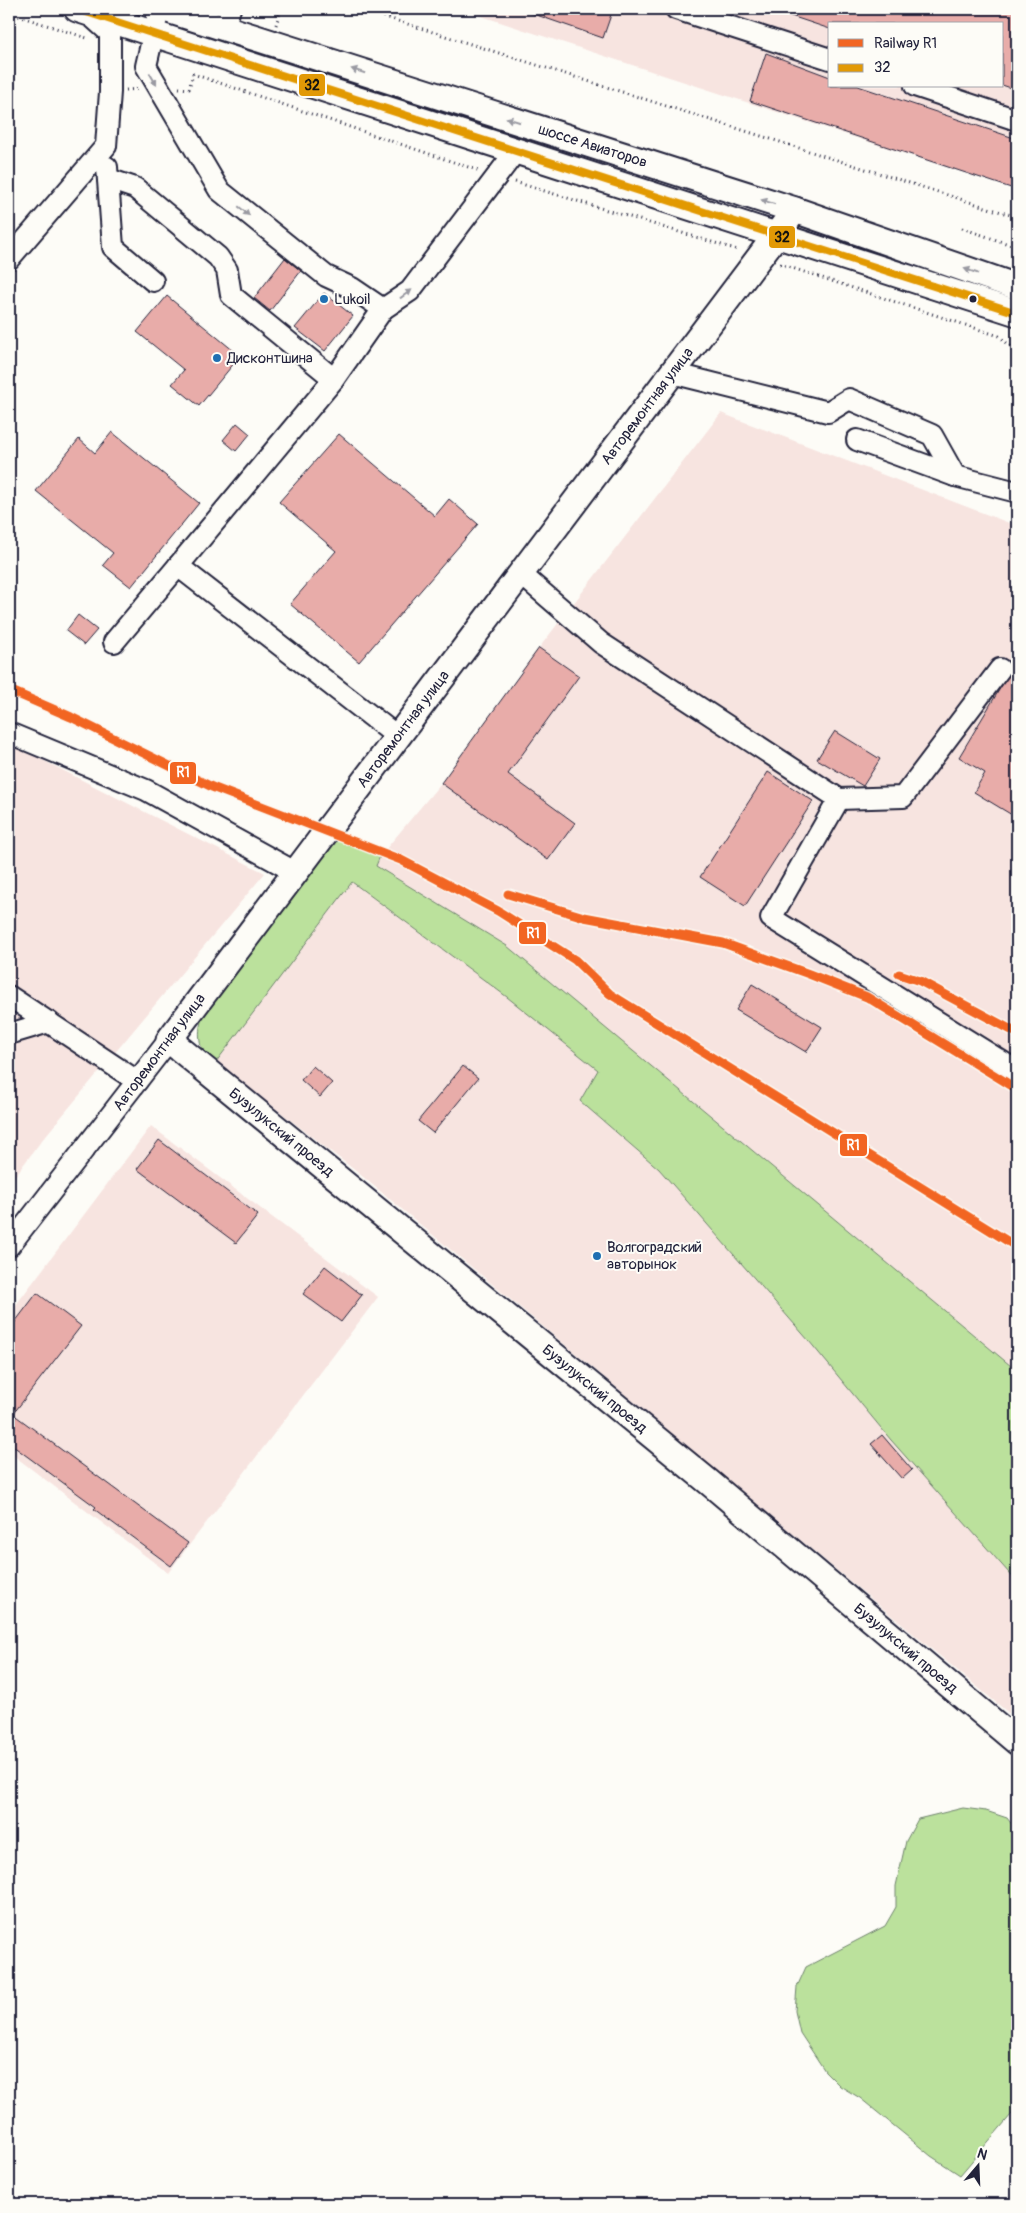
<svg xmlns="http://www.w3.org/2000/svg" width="1026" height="2213" viewBox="0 0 1026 2213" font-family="Pangolin,sans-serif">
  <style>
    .built { fill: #f7e4e0; fill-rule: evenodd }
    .green { fill: #bbe19c; stroke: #6e826c }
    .building { fill: #e8aca9; stroke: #22223b }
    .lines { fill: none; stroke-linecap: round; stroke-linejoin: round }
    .minor-casing { stroke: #22223b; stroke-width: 24 }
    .major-casing { stroke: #22223b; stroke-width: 29 }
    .path { stroke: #22223b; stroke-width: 3; stroke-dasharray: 1 4; stroke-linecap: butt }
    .minor { stroke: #fdfcf7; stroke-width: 20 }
    .major { stroke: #fdfcf7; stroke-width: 25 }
    .bus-1-casing { stroke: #fdfcf7; stroke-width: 11 }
    .bus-1 { stroke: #e29906; stroke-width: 8 }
    .rail-1-casing { stroke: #fdfcf7; stroke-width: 12 }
    .rail-1 { stroke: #f26522; stroke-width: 9 }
    .oneway { fill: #9a9aa2 }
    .poi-dot { fill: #1f6fb2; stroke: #fdfcf7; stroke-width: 2 }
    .bus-dot { fill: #22223b; stroke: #fdfcf7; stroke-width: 2 }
    .labels { text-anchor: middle; stroke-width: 4; stroke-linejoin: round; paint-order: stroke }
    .street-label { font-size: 15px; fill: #22223b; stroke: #fdfcf7 }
    .poi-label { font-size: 15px; fill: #22223b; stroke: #fdfcf7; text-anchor: start }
    .line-badge { stroke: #fdfcf7; stroke-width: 2 }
    .badge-label { font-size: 14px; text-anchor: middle; font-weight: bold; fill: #fff }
    .pale-badge-label { font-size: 14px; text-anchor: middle; font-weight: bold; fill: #111 }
  </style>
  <rect width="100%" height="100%" fill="#fdfcf7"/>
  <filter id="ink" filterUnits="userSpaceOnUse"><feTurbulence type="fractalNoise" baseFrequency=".02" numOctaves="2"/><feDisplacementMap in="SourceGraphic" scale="10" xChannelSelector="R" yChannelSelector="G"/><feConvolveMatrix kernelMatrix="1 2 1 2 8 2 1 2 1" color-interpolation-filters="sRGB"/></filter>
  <g filter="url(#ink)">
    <g class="built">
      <path d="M460 9H1017V190ZM830 24H1002V86H830Z"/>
      <polygon points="721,413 1017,526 1017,1371 507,946 376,866 380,856 441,783 539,648"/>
      <polygon points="9,743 265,873 42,1140 9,1184"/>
      <polygon points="352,882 507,997 599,1070 580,1101 659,1169 809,1341 891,1440 1017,1582 1017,1720 357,1172 216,1062"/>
      <polygon points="151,1126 378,1297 168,1573 9,1452 9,1314"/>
    </g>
    <g class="green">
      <path d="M337 839 380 856 376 866 507 946 1017 1371V1582L891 1440 809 1341 659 1169 580 1101 598 1070 507 997 352 882 216 1062C198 1057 197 1033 202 1018Z"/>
      <polygon points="963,1808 986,1811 1007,1818 1017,1831 1017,2108 960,2175 931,2156 860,2098 840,2086 825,2071 800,2033 795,2011 797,1987 806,1967 885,1926 896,1907 896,1886 906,1841 918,1819"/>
    </g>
    <g class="building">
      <polygon points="525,9 613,9 603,38 525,11"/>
      <polygon points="777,9 1017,9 1017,90 1002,85 1002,24 830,24 830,29 776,11"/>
      <polygon points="766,53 830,77 830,86 858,86 1017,139 1017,190 750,101"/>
      <polygon points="285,258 301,271 270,311 254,298"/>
      <polygon points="324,293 353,316 325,351 295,328"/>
      <polygon points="167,296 240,356 199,406 172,384 184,370 137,332"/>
      <polygon points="237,423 250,434 236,451 223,440"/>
      <polygon points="112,432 199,503 131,587 103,565 113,553 36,491 79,439 95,453"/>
      <polygon points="339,434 435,516 449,499 478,524 359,662 290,604 336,551 279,502"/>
      <polygon points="78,615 97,630 84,645 66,631"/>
      <polygon points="539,648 579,676 508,774 575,823 548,860 441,783"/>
      <polygon points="1017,660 1017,818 974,792 985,773 959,757"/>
      <polygon points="835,731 880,759 863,786 817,759"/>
      <polygon points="768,772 813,801 745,906 700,877"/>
      <polygon points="752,984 822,1027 806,1052 736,1010"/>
      <polygon points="313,1066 332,1083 320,1097 301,1080"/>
      <polygon points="463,1066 478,1078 433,1133 418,1121"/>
      <polygon points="159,1140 258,1215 236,1243 137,1169"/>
      <polygon points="325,1266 362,1295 341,1322 303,1294"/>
      <polygon points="37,1293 81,1326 13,1414 188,1543 171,1566 94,1509 96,1507 9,1443 9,1330"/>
      <polygon points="882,1435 912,1470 902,1479 871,1444"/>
    </g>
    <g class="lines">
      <defs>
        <g id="minor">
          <polyline points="159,9 146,66 219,190 326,276 352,288 383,309 410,291 516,151"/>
          <polyline points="676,9 830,59"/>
          <polyline points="224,27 230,9"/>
          <polyline points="915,86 1017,120"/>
          <polyline points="107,167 113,247 153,281"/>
          <polyline points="108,179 135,188 218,257 227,270 231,295 334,379"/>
          <polyline points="9,259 106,146 110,92 110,33 90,15"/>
          <polyline points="383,309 334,379 178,566 398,737"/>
          <polyline points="672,373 828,412 849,399 932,435 955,476 1017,492"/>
          <polyline points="857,440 955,476"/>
          <polyline points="521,574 601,643 839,799 771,918 1017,1071"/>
          <polyline points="114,642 178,566"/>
          <polyline points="9,733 146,790 295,872"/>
          <polyline points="839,799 903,797 1000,669"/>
          <polyline points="9,996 137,1081"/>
          <polyline points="9,1034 49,1022"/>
          <polyline points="9,1246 169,1040"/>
        </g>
        <g id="major">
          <polyline points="77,9 1017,313"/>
          <path id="s1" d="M165 9 795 210 1017 287"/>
          <path id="s2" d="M795 210 169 1040 710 1483 1017 1742"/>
        </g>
      </defs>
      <use href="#minor" class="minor-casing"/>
      <use href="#major" class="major-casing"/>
      <g class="path">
        <polyline points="360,9 1017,217"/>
        <polyline points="9,13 87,38"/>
        <polyline points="276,25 281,9"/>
        <polyline points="179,88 189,89 193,74 480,171"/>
        <polyline points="126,90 140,89"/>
        <polyline points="515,182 738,250"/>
        <polyline points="962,228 1017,247"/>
        <polyline points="780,264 999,336 1017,352"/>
      </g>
      <use href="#minor" class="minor"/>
      <use href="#major" class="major"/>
      <defs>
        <polyline id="bus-1" points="77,9 1017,313"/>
      </defs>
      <use href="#bus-1" class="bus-1-casing"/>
      <use href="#bus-1" class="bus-1"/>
      <defs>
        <g id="rail-1">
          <polyline points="9,690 71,717 212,787 401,860 498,911 575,960 610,994 1017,1247"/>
          <polyline points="508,894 584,917 723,943 809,974 867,997 1017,1089"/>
          <polyline points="899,974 920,981 1017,1033"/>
        </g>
      </defs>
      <use href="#rail-1" class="rail-1-casing"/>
      <use href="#rail-1" class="rail-1"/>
    </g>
    <defs><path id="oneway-solid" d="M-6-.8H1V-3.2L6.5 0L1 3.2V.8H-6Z" transform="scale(1.25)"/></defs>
    <g class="oneway">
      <use href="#oneway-solid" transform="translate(358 71) rotate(-162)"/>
      <use href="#oneway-solid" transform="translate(153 79) rotate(60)"/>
      <use href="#oneway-solid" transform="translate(513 120) rotate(-162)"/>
      <use href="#oneway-solid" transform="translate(768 202) rotate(-162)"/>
      <use href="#oneway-solid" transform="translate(244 211) rotate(40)"/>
      <use href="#oneway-solid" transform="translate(971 271) rotate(-161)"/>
      <use href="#oneway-solid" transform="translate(406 294) rotate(-36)"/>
    </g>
  </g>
  <g class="poi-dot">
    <circle cx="324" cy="299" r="5"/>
    <circle cx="217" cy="358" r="5"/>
    <circle cx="597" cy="1256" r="5"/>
  </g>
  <circle class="bus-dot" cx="973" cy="299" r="4.5"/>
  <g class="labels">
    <g class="street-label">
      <text dy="5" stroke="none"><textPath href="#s1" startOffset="449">шоссе Авиаторов</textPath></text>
      <text transform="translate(647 406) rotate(-53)" y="5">Авторемонтная улица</text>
      <text transform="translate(403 729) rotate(-53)" y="5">Авторемонтная улица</text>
      <text transform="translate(159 1052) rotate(-53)" y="5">Авторемонтная улица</text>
      <text dy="5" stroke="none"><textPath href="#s2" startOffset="1185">Бузулукский проезд</textPath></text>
      <text dy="5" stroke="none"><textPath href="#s2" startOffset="1590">Бузулукский проезд</textPath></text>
      <text dy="5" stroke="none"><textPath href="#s2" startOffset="1995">Бузулукский проезд</textPath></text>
    </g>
    <g class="poi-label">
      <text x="334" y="304">Lukoil</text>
      <text x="227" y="363">Дисконтшина</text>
      <text x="607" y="1252">Волгоградский<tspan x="607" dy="17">авторынок</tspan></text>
    </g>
  </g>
  <g class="line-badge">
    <rect x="298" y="73" width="28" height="24" rx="5" fill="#e29906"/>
    <rect x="768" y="225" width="28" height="24" rx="5" fill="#e29906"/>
    <rect x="169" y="761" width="28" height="24" rx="5" fill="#f26522"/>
    <rect x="518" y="921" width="29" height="24" rx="5" fill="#f26522"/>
    <rect x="839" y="1133" width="29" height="24" rx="5" fill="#f26522"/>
  </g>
  <g class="badge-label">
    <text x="183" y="777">R1</text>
    <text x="533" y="938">R1</text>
    <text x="853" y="1150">R1</text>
  </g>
  <g class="pale-badge-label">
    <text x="312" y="90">32</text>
    <text x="782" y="242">32</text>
  </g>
  <rect width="1026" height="2213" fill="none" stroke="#fdfcf7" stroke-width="30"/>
  <rect x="15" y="15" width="996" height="2183" fill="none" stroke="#22223b" stroke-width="2" filter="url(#ink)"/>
  <rect x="828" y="22" width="175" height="65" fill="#fdfcf7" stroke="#a5a5ac"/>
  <rect x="838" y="39" width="25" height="8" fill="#f26522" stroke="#a5a5ac"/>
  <text x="874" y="48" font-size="15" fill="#22223b">Railway R1</text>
  <rect x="838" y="64" width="25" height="8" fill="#e29906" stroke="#a5a5ac"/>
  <text x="874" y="72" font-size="15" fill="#22223b">32</text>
  <g transform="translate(978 2166) rotate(19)" stroke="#fdfcf7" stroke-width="4" paint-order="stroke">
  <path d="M0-4L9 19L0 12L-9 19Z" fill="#22223b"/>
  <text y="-8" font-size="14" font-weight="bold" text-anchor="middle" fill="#22223b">N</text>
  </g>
</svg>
